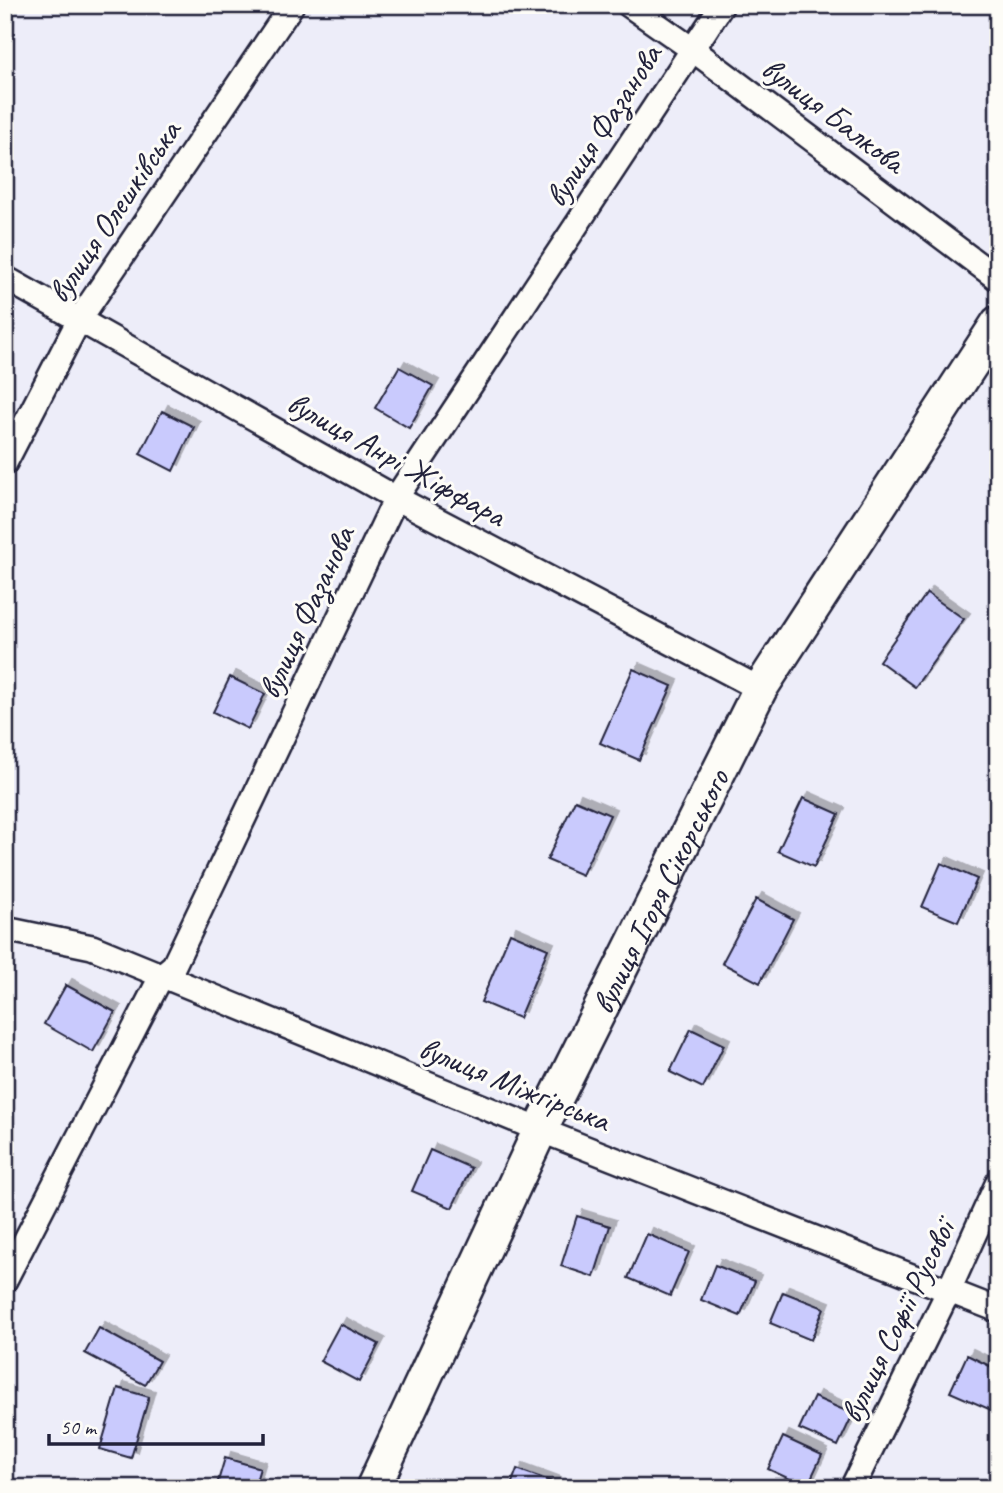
<svg xmlns="http://www.w3.org/2000/svg" width="1003" height="1493" viewBox="0 0 1003 1493" font-family="Caveat,sans-serif">
  <style>
    .building { fill: #c9cafd; stroke: #22223b; stroke-width: 2; filter: url(#shadow) }
    .lines { fill: none; stroke-linecap: round; stroke-linejoin: round }
    .minor-casing { stroke: #22223b; stroke-width: 28 }
    .secondary-casing { stroke: #22223b; stroke-width: 38 }
    .minor { stroke: #fdfcf7; stroke-width: 23 }
    .secondary { stroke: #fdfcf7; stroke-width: 33 }
    .labels { text-anchor: middle; stroke-width: 6; stroke-linejoin: round; paint-order: stroke }
    .street-label { font-size: 33px; fill: #22223b; stroke: #fdfcf7 }
  </style>
  <defs>
    <filter id="shadow"><feDropShadow dx="6" dy="-6" stdDeviation="0" flood-color="#0004"/></filter>
  </defs>
  <rect width="100%" height="100%" fill="#ededf9"/>
  <filter id="ink" filterUnits="userSpaceOnUse"><feTurbulence type="fractalNoise" baseFrequency=".0143" numOctaves="2"/><feDisplacementMap in="SourceGraphic" scale="14" xChannelSelector="R" yChannelSelector="G"/><feConvolveMatrix kernelMatrix="1 2 1 2 8 2 1 2 1" color-interpolation-filters="sRGB"/></filter>
  <g filter="url(#ink)">
    <g class="building">
      <polygon points="399,367 433,386 409,428 375,408"/>
      <polygon points="162,411 194,427 173,471 140,454"/>
      <polygon points="927,593 964,619 915,687 879,661"/>
      <polygon points="633,669 672,686 639,760 600,743"/>
      <polygon points="230,677 265,694 248,729 213,712"/>
      <polygon points="803,798 839,814 814,867 778,851"/>
      <polygon points="575,800 610,815 582,875 547,860"/>
      <polygon points="941,863 977,879 958,922 922,907"/>
      <polygon points="756,899 793,919 760,983 722,963"/>
      <polygon points="510,933 548,949 519,1018 481,1002"/>
      <polygon points="66,985 115,1012 93,1052 44,1024"/>
      <polygon points="691,1029 724,1045 703,1088 670,1072"/>
      <polygon points="430,1150 471,1168 452,1208 412,1191"/>
      <polygon points="577,1216 610,1226 594,1277 561,1266"/>
      <polygon points="647,1234 689,1252 670,1296 628,1278"/>
      <polygon points="715,1265 755,1281 740,1316 701,1300"/>
      <polygon points="783,1292 824,1308 811,1340 770,1323"/>
      <polygon points="340,1324 379,1344 359,1382 320,1361"/>
      <polygon points="99,1328 159,1361 145,1385 85,1353"/>
      <polygon points="967,1355 998,1370 998,1413 950,1392"/>
      <polygon points="118,1388 149,1397 131,1458 100,1449"/>
      <polygon points="814,1397 853,1414 838,1446 799,1429"/>
      <polygon points="783,1437 822,1455 807,1487 768,1469"/>
      <polygon points="225,1458 260,1468 254,1488 216,1488"/>
      <polygon points="517,1469 555,1483 554,1488 510,1488"/>
    </g>
    <g class="lines">
      <defs>
        <g id="minor">
          <polyline points="629,5 692,49 998,279"/>
          <polyline points="5,278 396,498 760,689"/>
          <polyline points="5,463 79,320 292,5"/>
          <polyline points="5,929 92,947 540,1130 998,1310"/>
          <polyline points="5,1280 162,975 174,965 396,498 722,5"/>
          <polyline points="852,1488 949,1290 998,1182"/>
        </g>
        <g id="secondary">
          <path id="s1" d="M373 1488 540 1130 760 689 998 323"/>
        </g>
      </defs>
      <use href="#minor" class="minor-casing"/>
      <use href="#secondary" class="secondary-casing"/>
      <use href="#minor" class="minor"/>
      <use href="#secondary" class="secondary"/>
    </g>
  </g>
  <g class="labels">
    <g class="street-label">
      <text transform="translate(834 114) rotate(37)" y="12">вулиця Балкова</text>
      <text transform="translate(602 125) rotate(-57)" y="12">вулиця Фазанова</text>
      <text transform="translate(113 211) rotate(-56)" y="12">вулиця Олешківська</text>
      <text transform="translate(397 458) rotate(29)" y="12">вулиця Анрі Жіффара</text>
      <text transform="translate(305 612) rotate(-65)" y="12">вулиця Фазанова</text>
      <text dy="12" stroke="none"><textPath href="#s1" startOffset="662">вулиця Ігоря Сікорського</textPath></text>
      <text transform="translate(515 1083) rotate(22)" y="12">вулиця Міжгірська</text>
      <text transform="translate(896 1321) rotate(-64)" y="12">вулиця Софії Русової</text>
    </g>
  </g>
  <rect width="1003" height="1493" fill="none" stroke="#fdfcf7" stroke-width="28"/>
  <rect x="14" y="14" width="975" height="1465" fill="none" stroke="#22223b" stroke-width="2.5" filter="url(#ink)"/>
  <path d="M49 1434v10h214v-10" fill="none" stroke="#22223b" stroke-width="3.5"/>
  <text x="60" y="1434" font-size="21" fill="#22223b" stroke="#fdfcf7" stroke-width="5" paint-order="stroke">50 m</text>
</svg>
